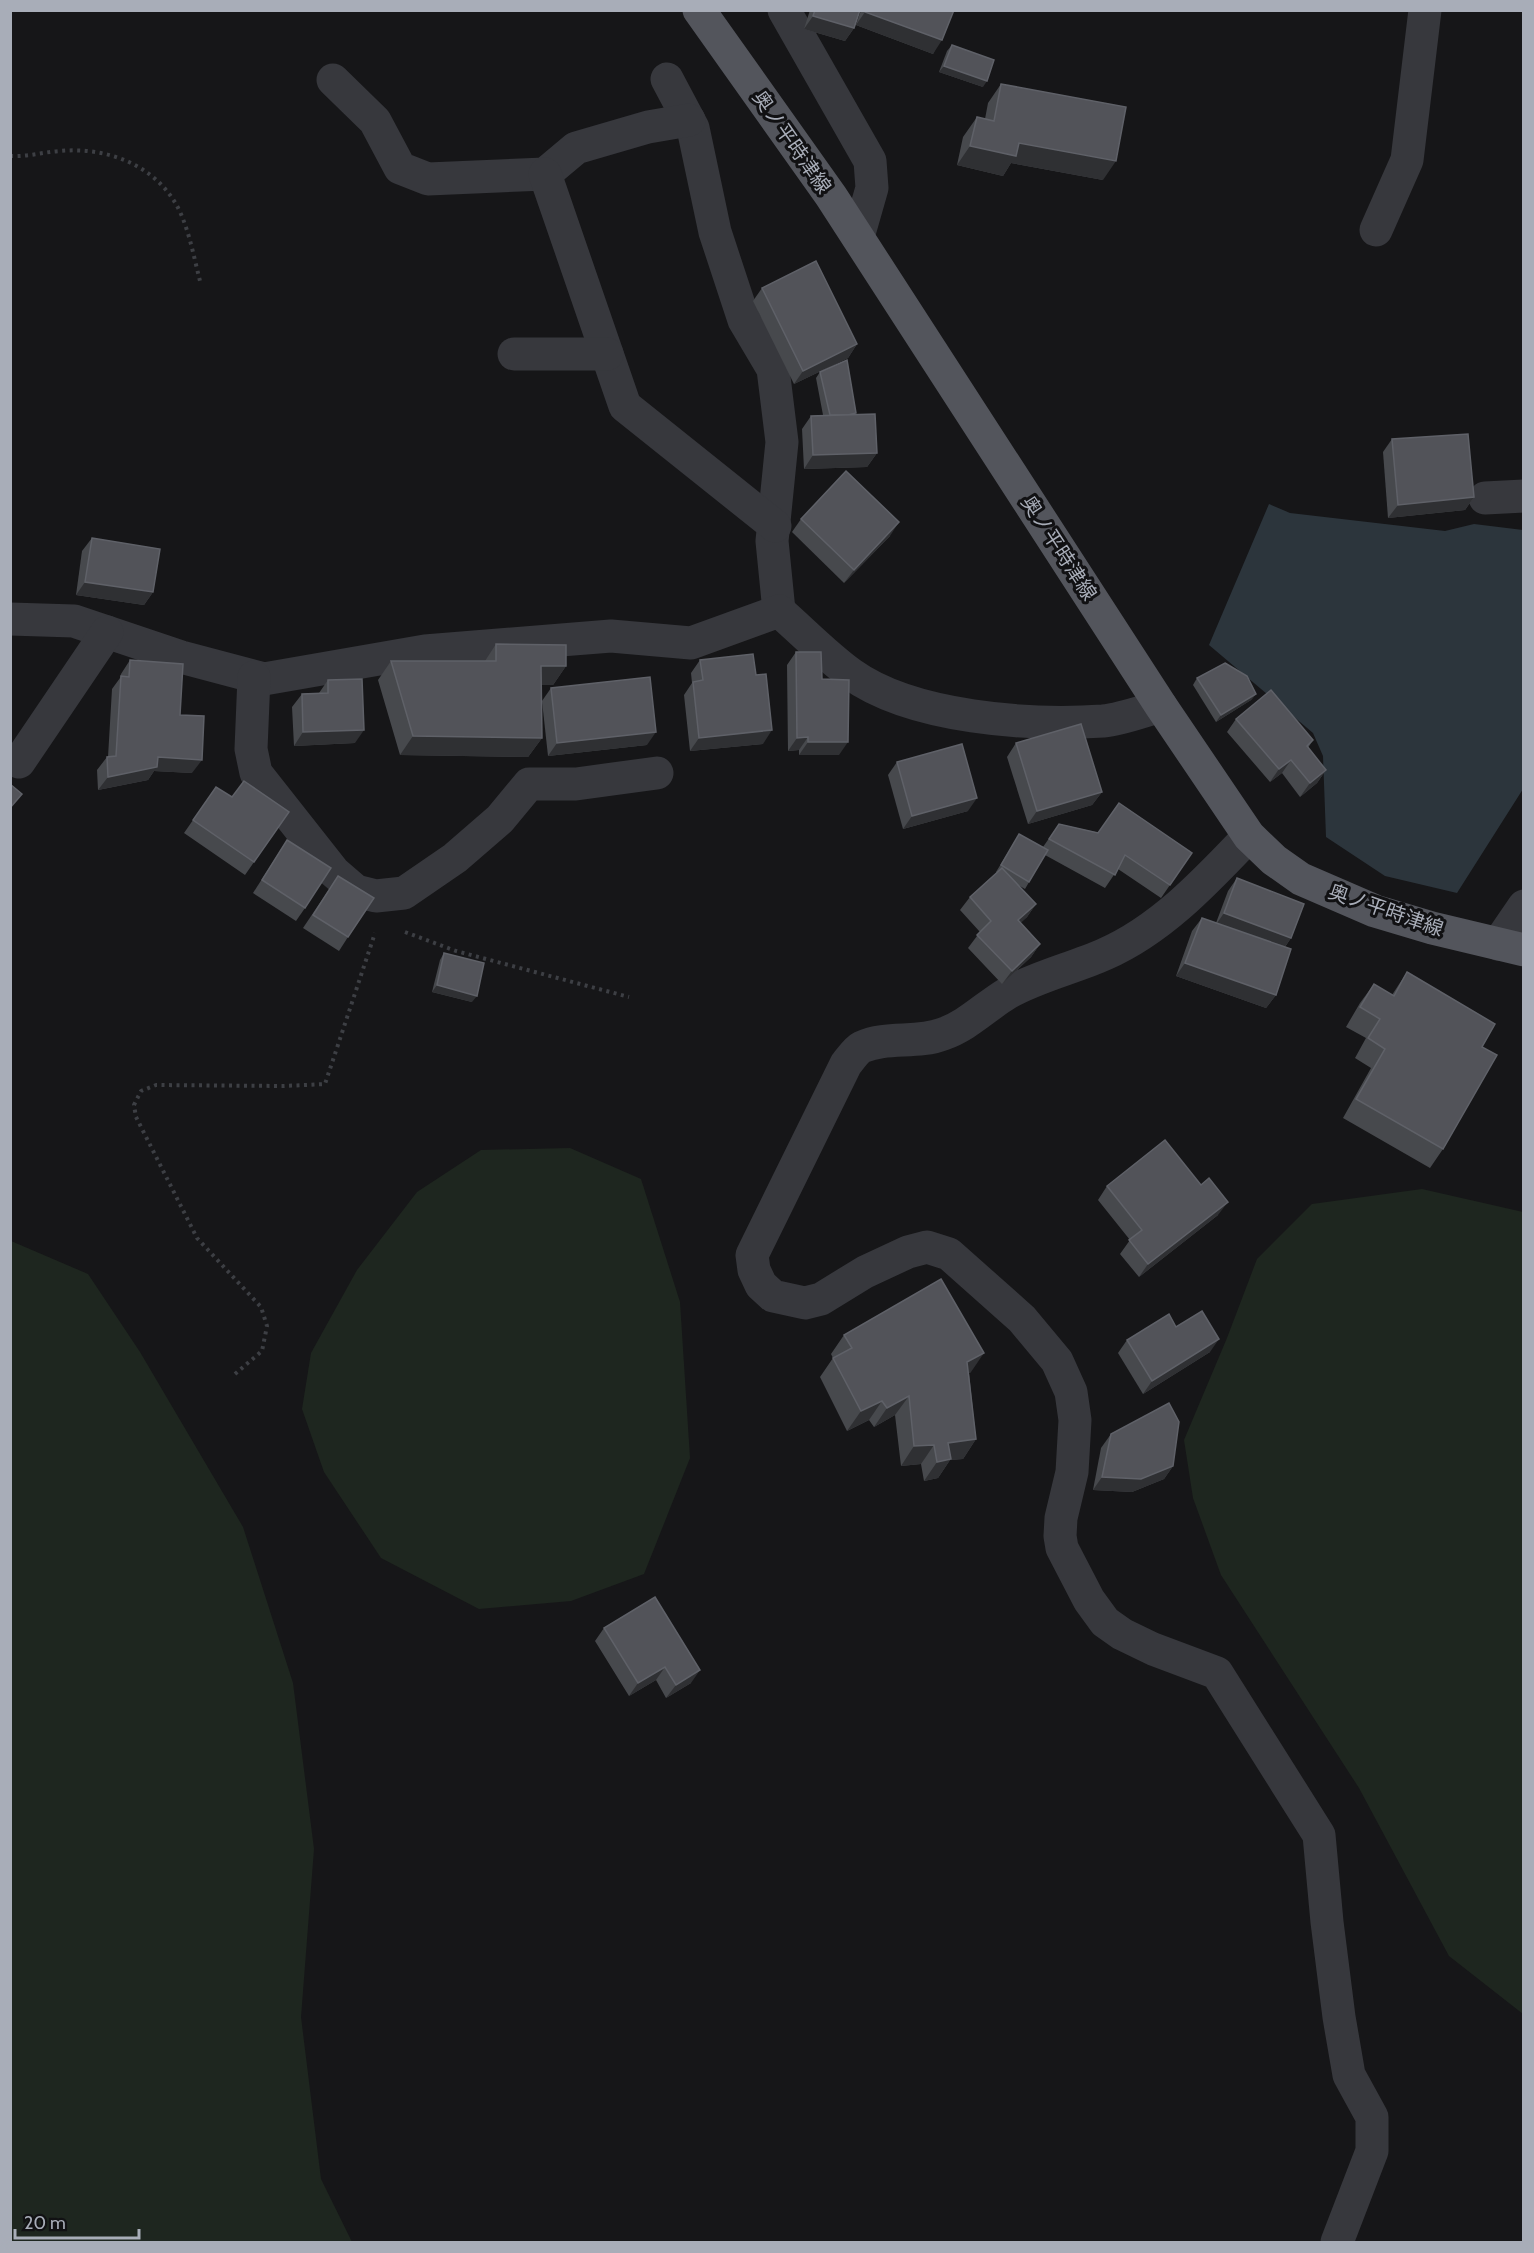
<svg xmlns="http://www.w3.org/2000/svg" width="1534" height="2253" viewBox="0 0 1534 2253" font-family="Cabin,'Noto Sans JP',sans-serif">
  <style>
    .green { fill: #1e261f }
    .water { fill: #2c353c }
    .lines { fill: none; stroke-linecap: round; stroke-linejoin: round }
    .path { stroke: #3d3f44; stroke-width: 4; stroke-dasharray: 3 4.5; stroke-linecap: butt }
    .minor { stroke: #37383d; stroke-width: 33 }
    .major { stroke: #53555c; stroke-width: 33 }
    .wall { fill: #47494d }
    .shaded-wall { fill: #2f3033 }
    .building { fill: #525359; stroke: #5f6168; stroke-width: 1.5 }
    .labels { text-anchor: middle; stroke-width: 6; stroke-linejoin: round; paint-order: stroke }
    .street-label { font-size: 20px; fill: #a8adb8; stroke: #111113 }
  </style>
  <rect width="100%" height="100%" fill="#161618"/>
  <g class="green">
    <polygon points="570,1148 641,1179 680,1302 690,1458 644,1574 571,1601 479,1609 381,1558 324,1472 302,1409 311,1353 357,1270 417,1192 481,1150"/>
    <polygon points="1422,1189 1523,1212 1523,2014 1449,1956 1359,1788 1221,1575 1193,1498 1184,1440 1227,1338 1257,1259 1312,1204"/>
    <polygon points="11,1241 88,1274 140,1352 243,1527 293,1683 314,1849 301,2017 321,2179 352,2242 11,2242"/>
  </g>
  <polygon class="water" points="1269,504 1290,513 1445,531 1474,524 1523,530 1523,789 1457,893 1385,876 1326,837 1323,756 1313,733 1209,645"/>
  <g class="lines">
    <g class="path">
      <path d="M10 156C28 157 43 152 60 151 101 147 145 161 170 195 187 217 193 254 200 281"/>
      <polyline points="405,932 456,951 629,997"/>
      <polyline points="235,1374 262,1351 267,1326 261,1307 197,1238 136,1117 134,1105 141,1091 156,1085 284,1086 325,1084 375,933"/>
    </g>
    <g class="minor">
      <polyline points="784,10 870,161 872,188 858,237"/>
      <polyline points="667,79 693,128 715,232 744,320 773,369 782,442 772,541 779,611"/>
      <polyline points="333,80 375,121 400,168 428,179 545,174 576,148 648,127 689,120"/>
      <polyline points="545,174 625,406 775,526"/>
      <polyline points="1376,230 1407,160 1425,10"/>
      <polyline points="514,354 607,354"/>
      <polyline points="1485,498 1524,496"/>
      <path d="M10 619 74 621 181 657 264 679 425 651 611 636 691 643 779 611C803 632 826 656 851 674 912 718 1030 726 1103 721 1122 719 1143 711 1161 706"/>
      <polyline points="254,677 251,749 256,773 334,872 356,891 376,896 404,893 455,858 500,819 529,784 576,784 657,773"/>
      <polyline points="19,762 107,632"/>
      <path d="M1249 836C1207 880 1162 929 1105 954 1074 968 1038 976 1008 993 986 1006 967 1026 943 1034 917 1044 887 1036 862 1047 856 1050 851 1058 846 1064L752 1255 754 1270 761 1285 773 1296 805 1303 821 1299 865 1272 908 1252 927 1247 949 1254 1022 1319 1057 1361 1071 1392 1075 1420 1072 1472 1061 1518 1060 1536 1062 1548 1089 1600 1105 1622 1122 1634 1153 1649 1217 1673 1319 1835 1327 1922 1339 2017 1349 2075 1372 2117V2151L1337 2242"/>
      <polyline points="1498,944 1524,906"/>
    </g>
    <polyline class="major" points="699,10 831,196 1161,706 1249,836 1274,860 1301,879 1375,911 1432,928 1524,950"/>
  </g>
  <g class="wall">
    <polygon points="810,10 860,10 854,28 845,41 804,29"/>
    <polygon points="861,10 954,10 933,54 856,25"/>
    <polygon points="952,45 983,87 939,72 947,51"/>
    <polygon points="1001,84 1103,180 1011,163 1003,176 957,165 963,137 977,117 985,119 988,103"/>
    <polygon points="762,288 857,344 848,358 794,384 753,301"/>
    <polygon points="820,372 856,413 855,414 877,453 867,467 804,469 802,429 811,416 823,415 816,378"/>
    <polygon points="1392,439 1474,497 1465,510 1388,518 1383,452"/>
    <polygon points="801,519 890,536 844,583 792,532"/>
    <polygon points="92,538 153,592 144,605 76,595 82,551"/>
    <polygon points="496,644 566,666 553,685 542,685 542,738 528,757 400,755 378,680 391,661 485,661"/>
    <polygon points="796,652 822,679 839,755 799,755 799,750 788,751 787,665"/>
    <polygon points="130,660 180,715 192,773 154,771 148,780 98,790 97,770 107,757 108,757 112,689 120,678 121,674"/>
    <polygon points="700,660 763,744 690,751 684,695 692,683 691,673"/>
    <polygon points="1197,678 1256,694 1251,700 1216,722 1193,685"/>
    <polygon points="328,680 355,743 294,746 292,707 302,694 319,693"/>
    <polygon points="551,688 647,745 548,756 542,701"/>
    <polygon points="1236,719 1313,740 1308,748 1326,770 1317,783 1300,797 1282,773 1270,782 1227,732"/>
    <polygon points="1016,743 1102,792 1092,805 1028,824 1007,757"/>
    <polygon points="897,762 968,811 903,829 888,775"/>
    <polygon points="216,787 232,797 289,812 245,875 184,833"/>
    <polygon points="1059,824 1192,853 1161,898 1118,869 1105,888 1045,855 1025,889 1018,885 1036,904 1027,917 1020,923 1040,944 1031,957 1002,984 968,948 980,932 960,910 970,897 997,872 996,872 1019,834 1043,847"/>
    <polygon points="287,840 305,908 296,921 253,893"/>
    <polygon points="338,876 348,937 339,951 303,928"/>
    <polygon points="1237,878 1291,938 1285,947 1276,995 1266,1008 1176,976 1192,931 1202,918 1216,923 1228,891"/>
    <polygon points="444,953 472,1002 432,992 440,960"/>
    <polygon points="1407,972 1482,1047 1443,1149 1430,1168 1343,1118 1371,1068 1355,1058 1366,1038 1346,1027 1360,1003 1374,984 1392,995"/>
    <polygon points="1107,1186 1218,1215 1139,1277 1120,1254 1130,1240 1098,1200"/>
    <polygon points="1176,1327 1210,1352 1143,1394 1118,1353 1127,1340"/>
    <polygon points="844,1335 971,1372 969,1373 976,1439 963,1459 950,1460 938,1478 924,1481 921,1464 901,1466 895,1415 874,1427 869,1420 847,1431 820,1377 833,1358 831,1354"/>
    <polygon points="1111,1434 1173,1466 1164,1479 1132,1492 1093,1490 1101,1448"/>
    <polygon points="604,1628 691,1683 666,1698 656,1680 629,1696 595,1641"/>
  </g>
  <g class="shaded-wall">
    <polygon points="865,12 942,40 933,54 856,25"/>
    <polygon points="813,16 854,28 845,41 804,29"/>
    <polygon points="944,66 987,81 983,87 939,72"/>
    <polygon points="1019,143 1116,161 1103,180 1011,163 1003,176 957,165 970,146"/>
    <polygon points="857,344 848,358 794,384 803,371"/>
    <polygon points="877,453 867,467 804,469 813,455"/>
    <polygon points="1474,497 1465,510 1388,518 1398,505"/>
    <polygon points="899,522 890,536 844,583 854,570"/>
    <polygon points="85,582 153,592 144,605 76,595"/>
    <polygon points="541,666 566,666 553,685 528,685"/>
    <polygon points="1256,694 1251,700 1216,722 1221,715"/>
    <polygon points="364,730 355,743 294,746 303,732"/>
    <polygon points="772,730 763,744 690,751 699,738"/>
    <polygon points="656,732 647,745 548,756 557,743"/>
    <polygon points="413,736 542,738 528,757 400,755"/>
    <polygon points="808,737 799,750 788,751 797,738"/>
    <polygon points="808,742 848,742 839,755 799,755"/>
    <polygon points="158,757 202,760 192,773 154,771 148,780 98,790 108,777"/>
    <polygon points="1291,760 1282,773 1270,782 1279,769"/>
    <polygon points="1326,770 1317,783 1300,797 1310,783"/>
    <polygon points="1102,792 1092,805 1028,824 1037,811"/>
    <polygon points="977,798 968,811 903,829 912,816"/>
    <polygon points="1036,904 1027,917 1009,934 1018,920"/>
    <polygon points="1224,913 1291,938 1282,951 1215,926"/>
    <polygon points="1040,944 1031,957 1002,984 1012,971"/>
    <polygon points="1185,963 1276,995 1266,1008 1176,976"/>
    <polygon points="437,985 477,996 472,1002 432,992"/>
    <polygon points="1228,1202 1218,1215 1139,1277 1148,1264"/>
    <polygon points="1219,1339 1210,1352 1143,1394 1152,1381"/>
    <polygon points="984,1353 971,1372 954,1382 967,1362"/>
    <polygon points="909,1396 895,1415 874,1427 887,1408"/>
    <polygon points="882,1401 869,1420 847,1431 861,1411"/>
    <polygon points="976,1439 963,1459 950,1460 938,1478 924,1481 937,1462 948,1443"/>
    <polygon points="934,1445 921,1464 901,1466 914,1446"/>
    <polygon points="1173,1466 1164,1479 1132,1492 1093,1490 1102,1477"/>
    <polygon points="665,1667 656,1680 629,1696 638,1683"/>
    <polygon points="700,1670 691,1683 666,1698 676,1685"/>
  </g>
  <g class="building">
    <polygon points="815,10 860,10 854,28 813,16"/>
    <polygon points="865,10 954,10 942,40 865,12"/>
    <polygon points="952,45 994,60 987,81 944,66"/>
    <polygon points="1001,84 1126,107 1116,161 1019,143 1016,156 970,146 977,117 994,121"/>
    <polygon points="816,261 857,344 803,371 762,288"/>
    <polygon points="847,360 856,413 848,415 830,415 820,372"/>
    <polygon points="875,414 877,453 813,455 811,416"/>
    <polygon points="1468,434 1474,497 1398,505 1392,439"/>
    <polygon points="846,471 899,522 854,570 801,519"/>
    <polygon points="92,538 160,549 153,592 85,582"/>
    <polygon points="496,644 566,645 566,666 541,666 542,738 413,736 391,661 496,661"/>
    <polygon points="796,652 821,652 822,679 849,680 848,742 808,742 808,737 797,738"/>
    <polygon points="753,654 756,675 766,674 772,730 699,738 693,682 703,680 700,660"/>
    <polygon points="130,660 183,664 180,715 204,716 202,760 158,757 157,767 108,777 107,757 116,756 121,676 129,677"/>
    <polygon points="1225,663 1247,676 1256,694 1221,715 1197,678"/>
    <polygon points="650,677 656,732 557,743 551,688"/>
    <polygon points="362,679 364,730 303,732 302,694 328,693 328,680"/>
    <polygon points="1271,690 1313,740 1307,746 1326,770 1310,783 1291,760 1279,769 1236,719"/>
    <polygon points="1081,724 1102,792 1037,811 1016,743"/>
    <polygon points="962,744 977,798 912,816 897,762"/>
    <polygon points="244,781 289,812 254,862 193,820 216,787 232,797"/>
    <polygon points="10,784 22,794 10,808"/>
    <polygon points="1119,803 1192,853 1170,885 1125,855 1115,875 1049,839 1059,824 1098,833"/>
    <polygon points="1019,834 1048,850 1029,882 1001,865"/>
    <polygon points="287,840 331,868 305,908 262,880"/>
    <polygon points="1002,868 1036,904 1018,920 1040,944 1012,971 977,935 991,921 970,897"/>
    <polygon points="338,876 374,898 348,937 313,915"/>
    <polygon points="1237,878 1304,904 1291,938 1224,913"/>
    <polygon points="1202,918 1291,949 1276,995 1185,963"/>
    <polygon points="444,953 484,963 477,996 437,985"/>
    <polygon points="1407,972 1495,1024 1482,1047 1497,1055 1443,1149 1356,1099 1385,1049 1368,1038 1380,1019 1360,1007 1374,984 1394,996"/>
    <polygon points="1165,1140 1201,1185 1209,1178 1228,1202 1148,1264 1129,1240 1142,1230 1107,1186"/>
    <polygon points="941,1279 984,1353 967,1362 976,1439 948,1443 951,1459 937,1462 934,1445 914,1446 909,1396 887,1408 882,1401 861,1411 833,1358 852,1348 844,1335"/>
    <polygon points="1202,1311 1219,1339 1152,1381 1127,1340 1169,1314 1176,1327"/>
    <polygon points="1169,1403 1179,1422 1173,1466 1141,1479 1102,1477 1111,1434"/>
    <polygon points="655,1597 700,1670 676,1685 665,1667 638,1683 604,1628"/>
  </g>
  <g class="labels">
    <g class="street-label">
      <text transform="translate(792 142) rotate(55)" y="7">奥ノ平時津線</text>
      <text transform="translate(1059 548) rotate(57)" y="7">奥ノ平時津線</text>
      <text transform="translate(1386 910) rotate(19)" y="7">奥ノ平時津線</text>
    </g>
  </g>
  <rect width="1534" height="2253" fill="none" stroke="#a8adb8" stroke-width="24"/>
  <path d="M15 2229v9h124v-9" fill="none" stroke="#a8adb8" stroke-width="3"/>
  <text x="24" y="2229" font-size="18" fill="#a8adb8" stroke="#111113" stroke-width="4.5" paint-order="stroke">20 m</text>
</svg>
